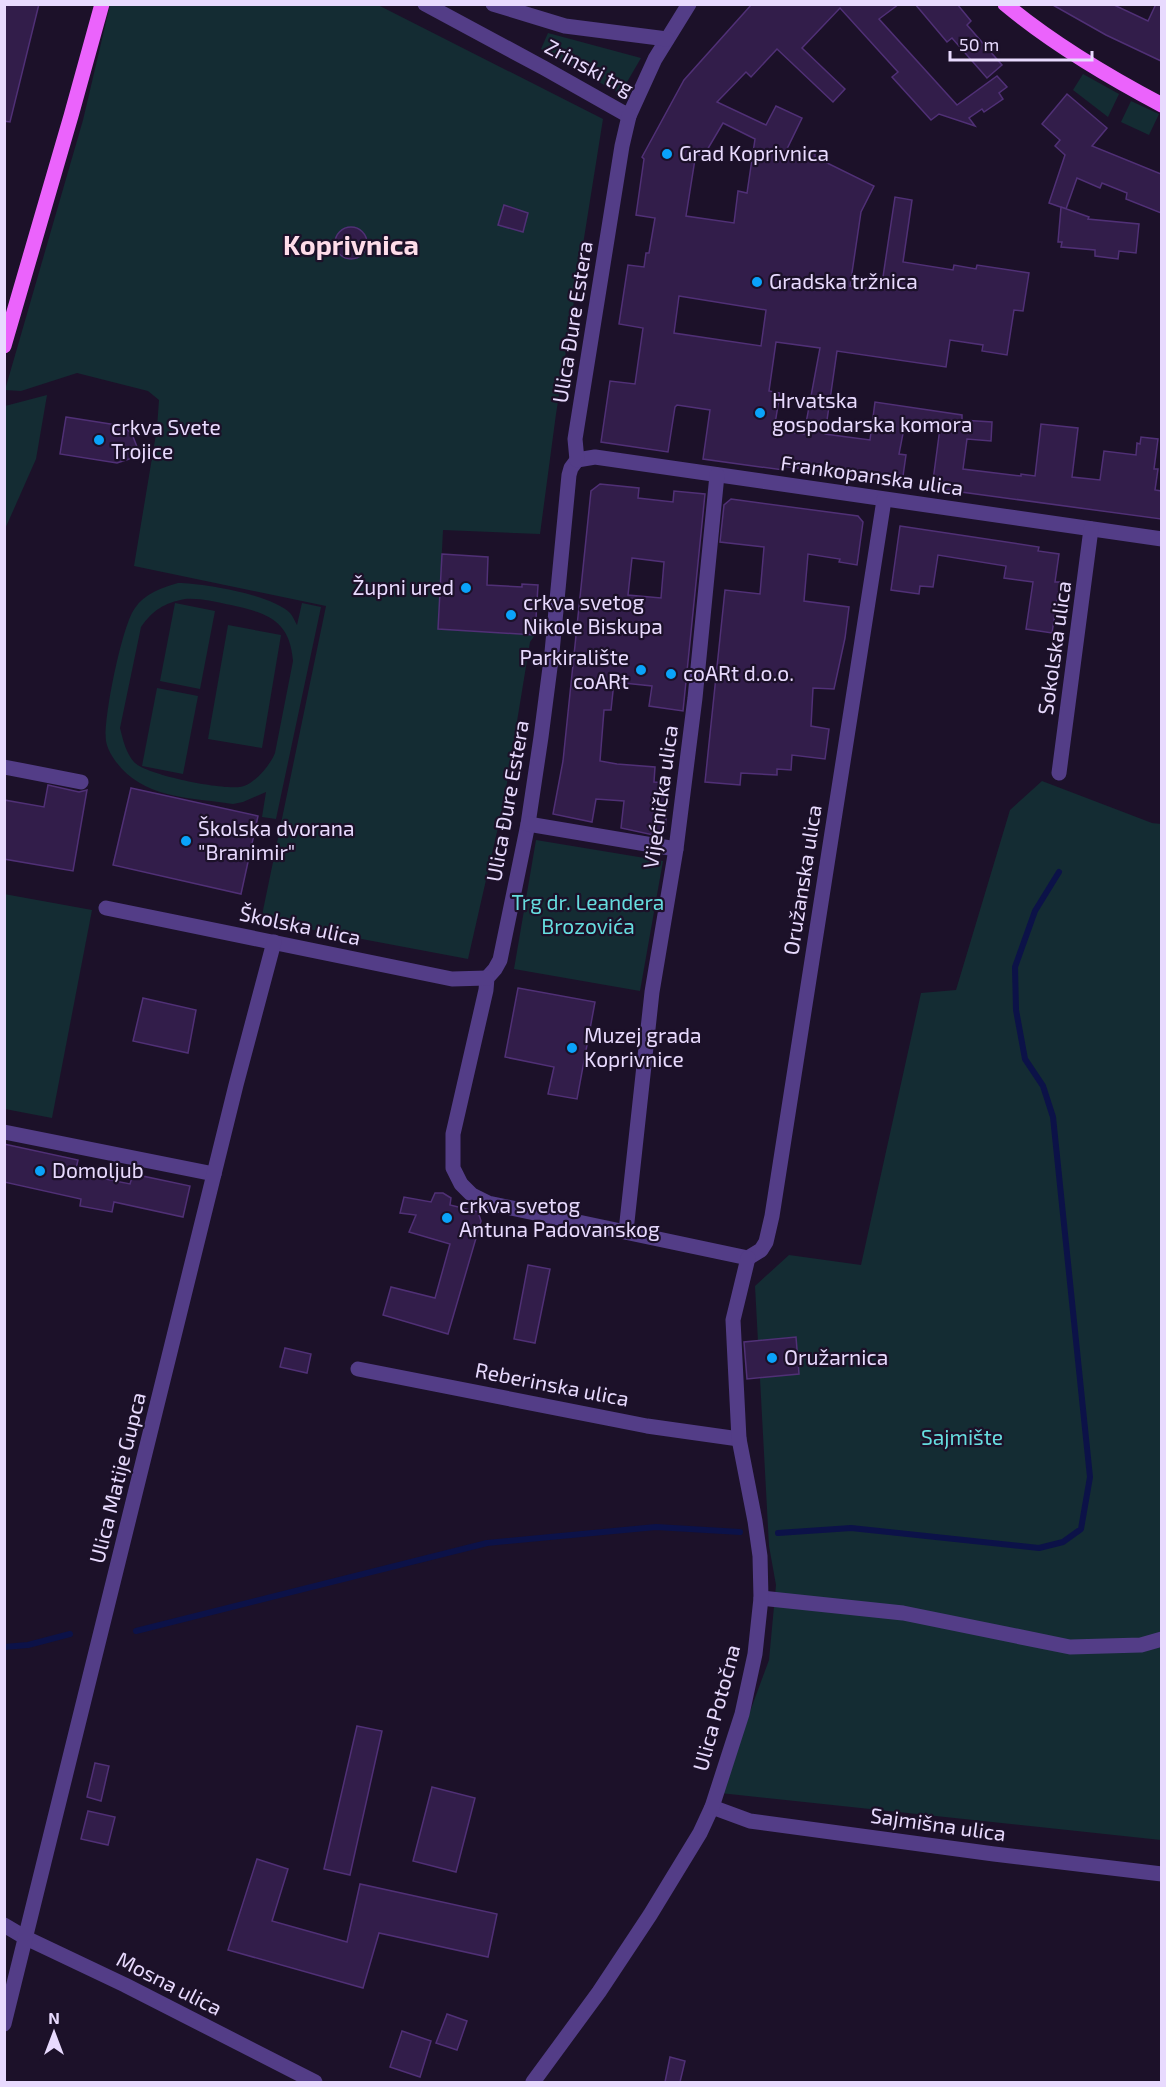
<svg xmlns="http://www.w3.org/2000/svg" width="1166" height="2087" viewBox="0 0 1166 2087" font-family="'Exo 2',sans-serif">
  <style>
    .green { fill: #142c33; fill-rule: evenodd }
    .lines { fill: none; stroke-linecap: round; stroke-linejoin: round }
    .stream { stroke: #0c1248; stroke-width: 6 }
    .building { fill: #321d4a; stroke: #503076; stroke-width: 1.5; fill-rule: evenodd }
    .minor { stroke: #533d87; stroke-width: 15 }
    .major { stroke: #eb63fc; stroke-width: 15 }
    .poi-dot { fill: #0aa3fa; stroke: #1c1129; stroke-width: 2 }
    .labels { text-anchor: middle; stroke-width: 4.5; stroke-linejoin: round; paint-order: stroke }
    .street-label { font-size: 21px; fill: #e8dafe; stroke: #1c1129 }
    .poi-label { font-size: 21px; fill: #e8dafe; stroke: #1c1129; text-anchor: start }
    .park-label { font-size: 21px; fill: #66dddf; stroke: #1c1129 }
    .district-label { font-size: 27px; font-weight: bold; fill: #fedce9; stroke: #1c1129 }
  </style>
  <rect width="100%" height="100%" fill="#1c1129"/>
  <g class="green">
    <polygon points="110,5 378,5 603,119 556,414 540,534 443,530 438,629 535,635 530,642 504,801 468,959 261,920 326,606 134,566 157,428 159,400 148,391 77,373 21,391 5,390 83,120"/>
    <polygon points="548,33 641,58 620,94 541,49"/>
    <polygon points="1083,74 1119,94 1108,117 1073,90"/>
    <polygon points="1131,101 1159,114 1149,135 1121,122"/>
    <polygon points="47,395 36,459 5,529 5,406"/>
    <path d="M178 583C203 583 273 595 290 613 293 616 295 622 297 625L302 603 321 607 276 819 262 817 266 792 243 802 233 804C195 798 150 799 122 769 115 761 108 752 106 741 103 720 122 625 135 608 144 594 163 587 178 583ZM185 599C201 598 215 602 231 605 266 613 290 619 293 661L275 753C270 765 257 781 244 786 229 792 145 775 134 762 126 753 123 740 120 728L141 627C153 610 164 603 185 599Z"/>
    <polygon points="175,603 215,611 200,689 160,681"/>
    <polygon points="228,625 281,635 262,748 208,739"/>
    <polygon points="157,688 198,696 183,774 142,766"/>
    <polygon points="1042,781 1152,823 1161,824 1161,1840 720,1793 769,1660 776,1585 769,1546 755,1286 789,1255 861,1265 921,993 956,990 1010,810"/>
    <polygon points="536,840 663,861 640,991 514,969"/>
    <polygon points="4,894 92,910 52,1118 5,1109"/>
  </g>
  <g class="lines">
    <g class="stream">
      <polyline points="778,1533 851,1528 1039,1548 1063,1542 1081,1529 1090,1477 1053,1117 1043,1086 1025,1059 1016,1010 1015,967 1035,911 1059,872"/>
      <polyline points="136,1631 487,1543 656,1527 740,1532"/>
      <polyline points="4,1647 28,1645 70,1634"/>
    </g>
  </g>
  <g class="building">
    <polygon points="4,4 39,4 10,122 4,121"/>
    <path d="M752 4H899L879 19 957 105 997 76 1007 87 999 93 1003 99 984 112 982 109 969 118 975 126 939 114 931 120 892 77 898 72 840 8 802 48 845 89 833 102 777 49 751 77 746 72 717 102 766 125 776 106 802 118 787 149 815 153V157L874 186 861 212 850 286 881 290 895 197 912 200 903 262 953 270 954 265 976 269 977 265 1029 273 1023 311 1014 310 1007 355 982 351 983 345 950 340 946 367 837 351 825 434 870 440 875 402 962 415V420L992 422 991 441 967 439 963 469 1021 476V474L1035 476 1041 424 1078 428 1072 477 1100 480 1104 451 1136 455 1137 443 1140 444 1141 437 1158 439 1154 469H1158L1155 490 1161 491V519L932 488 940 428 905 423 899 454 906 455 902 483 783 466V470L703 459 710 410 677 405 675 407 668 452 601 442 610 381 635 384 643 328 619 324 628 265 644 267 646 253H649L655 218 636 215 644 159 642 157 684 80ZM723 123 755 139 747 193 738 191 734 223 686 216 696 153 703 157ZM679 296 766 310 761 346 674 333ZM776 342 820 348 804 434 774 430 780 393 769 391Z"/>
    <polygon points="915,4 957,4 971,21 967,25 1002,65 987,78 952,38 947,42"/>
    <polygon points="1051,4 1112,4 1148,21 1156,4 1161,4 1161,61 1106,35"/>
    <polygon points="1067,94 1107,128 1092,146 1161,174 1161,213 1126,199 1127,193 1102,183 1100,188 1077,178 1066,209 1049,203 1065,155 1055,146 1060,140 1042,124"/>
    <polygon points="504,205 528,213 523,232 498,225"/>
    <polygon points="1061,207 1089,217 1088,219 1139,224 1136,253 1119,251 1118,259 1095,256 1095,250 1061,247 1062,242 1058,242"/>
    <circle cx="351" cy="243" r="16"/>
    <polygon points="66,417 123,426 132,434 137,447 129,459 117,463 60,454"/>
    <path d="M600 484 639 488 638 498 673 502 674 491 705 494 683 711 649 706 652 686 614 682 611 710H604L600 761 617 764 655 767 654 782 669 783 665 831 658 836 621 828 624 801 596 799 592 822 553 814 563 761 591 491ZM632 558 664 562 661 598 628 595Z"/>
    <polygon points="731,499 858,516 863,522 857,565 839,562 840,559 808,554 804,601 849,607 845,638 834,689 813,688 811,726 829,729 825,759 792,755 791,770 777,769 777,775 741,773 740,785 705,782 725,590 760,594 764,547 720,542 724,505"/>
    <polygon points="900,526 1039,547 1038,551 1059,554 1055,582 1060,582 1052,633 1026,629 1033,582 1004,578 1006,566 938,555 933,587 920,586 919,594 891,590"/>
    <polygon points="442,554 488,557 487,585 522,587 522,584 538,585 535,635 438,629"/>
    <polygon points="48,785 79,792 87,790 73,871 4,859 4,800 44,807"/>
    <polygon points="131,788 258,816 241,894 113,865"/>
    <polygon points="518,988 595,1002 577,1099 548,1094 554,1067 505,1057"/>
    <polygon points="143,998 196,1010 188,1053 133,1041"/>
    <polygon points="4,1144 78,1160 75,1173 130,1184 133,1174 190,1186 183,1217 114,1202 112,1212 80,1206 81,1199 4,1182"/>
    <polygon points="435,1193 443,1193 451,1198 450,1205 478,1212 481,1221 448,1334 383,1315 391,1287 435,1298 450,1244 409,1232 416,1215 400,1213 404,1197 431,1202"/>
    <polygon points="528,1265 550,1269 535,1343 514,1339"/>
    <polygon points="796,1337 799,1374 747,1379 744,1342"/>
    <polygon points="285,1348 311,1354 307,1373 280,1367"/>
    <polygon points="357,1726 382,1731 350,1875 324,1869"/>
    <polygon points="95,1763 109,1766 101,1801 87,1797"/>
    <polygon points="432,1787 475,1798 456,1872 413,1861"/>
    <polygon points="88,1811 115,1817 108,1845 81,1839"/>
    <polygon points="257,1859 288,1869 272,1921 347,1942 360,1884 497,1914 488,1957 379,1933 363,1988 228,1950"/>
    <polygon points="447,2014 467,2021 457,2050 436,2043"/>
    <polygon points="402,2031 431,2041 420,2077 390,2067"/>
    <polygon points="670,2057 685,2061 680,2082 665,2082"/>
  </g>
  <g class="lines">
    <g class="minor">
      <polyline points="425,4 544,68 629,116 655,59 689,4"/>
      <polyline points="493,4 565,26 667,39"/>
      <polyline points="577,460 571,468 569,475 552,652 541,737 528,824 500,960 495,969 487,978 486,990 453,1134 453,1168 461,1184 472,1195 488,1203 748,1258"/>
      <polyline points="577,460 595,457 1162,539"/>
      <polyline points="577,460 575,439 622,146 629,116"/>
      <polyline points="4,767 81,782"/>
      <polyline points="1059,773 1091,529"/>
      <polyline points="528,824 676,849"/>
      <polyline points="106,908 452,979 487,978"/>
      <polyline points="4,1132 214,1174"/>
      <polyline points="626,1231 652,992 676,849 695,698 717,475"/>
      <polyline points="748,1258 761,1250 766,1242 772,1216 884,500"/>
      <polyline points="358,1369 647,1426 739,1439"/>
      <polyline points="761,1598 903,1613 1070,1647 1141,1645 1162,1639"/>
      <polyline points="712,1807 750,1821 994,1854 1162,1874"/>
      <polyline points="4,1925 26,1938 125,1985 315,2082"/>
      <polyline points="4,2024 236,1085 274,942"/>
      <polyline points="533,2082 599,1992 650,1915 700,1833 712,1807 742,1714 755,1654 761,1598 760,1556 755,1521 739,1439 733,1320 748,1258"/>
    </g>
    <g class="major">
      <path d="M1005 4C1053 44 1107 76 1162 105"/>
      <polyline points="4,346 71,116 102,4"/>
    </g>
  </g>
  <g class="poi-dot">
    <circle cx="667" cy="154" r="6"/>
    <circle cx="757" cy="282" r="6"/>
    <circle cx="760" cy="413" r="6"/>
    <circle cx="99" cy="440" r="6"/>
    <circle cx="466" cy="588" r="6"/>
    <circle cx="511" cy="615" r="6"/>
    <circle cx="641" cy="670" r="6"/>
    <circle cx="671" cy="674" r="6"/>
    <circle cx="186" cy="841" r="6"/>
    <circle cx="572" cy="1048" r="6"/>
    <circle cx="40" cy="1171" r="6"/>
    <circle cx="447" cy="1218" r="6"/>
    <circle cx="772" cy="1358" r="6"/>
  </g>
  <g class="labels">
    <g class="street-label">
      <text transform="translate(589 68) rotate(28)" y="7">Zrinski trg</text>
      <text transform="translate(573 322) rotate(-81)" y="7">Ulica Đure Estera</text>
      <text transform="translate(872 476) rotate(8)" y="7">Frankopanska ulica</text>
      <text transform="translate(1055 648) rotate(-82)" y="7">Sokolska ulica</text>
      <text transform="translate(661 797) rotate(-82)" y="7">Vijećnička ulica</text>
      <text transform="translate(508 801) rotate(-80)" y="7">Ulica Đure Estera</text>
      <text transform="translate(803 880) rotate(-81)" y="7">Oružanska ulica</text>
      <text transform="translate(300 926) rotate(12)" y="7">Školska ulica</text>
      <text transform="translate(552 1385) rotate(11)" y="7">Reberinska ulica</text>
      <text transform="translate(118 1478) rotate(-76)" y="7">Ulica Matije Gupca</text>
      <text transform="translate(717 1708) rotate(-75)" y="7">Ulica Potočna</text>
      <text transform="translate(938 1825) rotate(8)" y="7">Sajmišna ulica</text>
      <text transform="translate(169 1984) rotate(27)" y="7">Mosna ulica</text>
    </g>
    <g class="poi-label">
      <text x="679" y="161">Grad Koprivnica</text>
      <text x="769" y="289">Gradska tržnica</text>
      <text x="772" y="408">Hrvatska<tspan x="772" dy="24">gospodarska komora</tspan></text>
      <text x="111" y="435">crkva Svete<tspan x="111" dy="24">Trojice</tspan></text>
      <text x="454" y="595" text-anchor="end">Župni ured</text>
      <text x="523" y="610">crkva svetog<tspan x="523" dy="24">Nikole Biskupa</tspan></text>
      <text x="629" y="665" text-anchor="end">Parkiralište<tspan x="629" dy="24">coARt</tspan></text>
      <text x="683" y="681">coARt d.o.o.</text>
      <text x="198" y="836">Školska dvorana<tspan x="198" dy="24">"Branimir"</tspan></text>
      <text x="584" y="1043">Muzej grada<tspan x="584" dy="24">Koprivnice</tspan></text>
      <text x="52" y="1178">Domoljub</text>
      <text x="459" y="1213">crkva svetog<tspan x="459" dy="24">Antuna Padovanskog</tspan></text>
      <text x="784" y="1365">Oružarnica</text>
    </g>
    <g class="park-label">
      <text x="588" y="910">Trg dr. Leandera<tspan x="588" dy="24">Brozovića</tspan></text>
      <text x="962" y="1445">Sajmište</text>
    </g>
    <g class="district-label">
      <text x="351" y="255">Koprivnica</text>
    </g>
  </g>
  <rect width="1166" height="2087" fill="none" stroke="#e8dafe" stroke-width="12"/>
  <g transform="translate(54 2033)" stroke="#1c1129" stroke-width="4.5" paint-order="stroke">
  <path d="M0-4.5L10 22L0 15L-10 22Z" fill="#e8dafe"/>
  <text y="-9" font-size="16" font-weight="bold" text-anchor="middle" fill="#e8dafe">N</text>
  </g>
  <path d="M950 51v9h142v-9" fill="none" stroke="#e8dafe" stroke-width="3"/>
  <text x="959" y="51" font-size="18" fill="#e8dafe" stroke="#1c1129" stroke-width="4.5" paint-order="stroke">50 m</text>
</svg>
